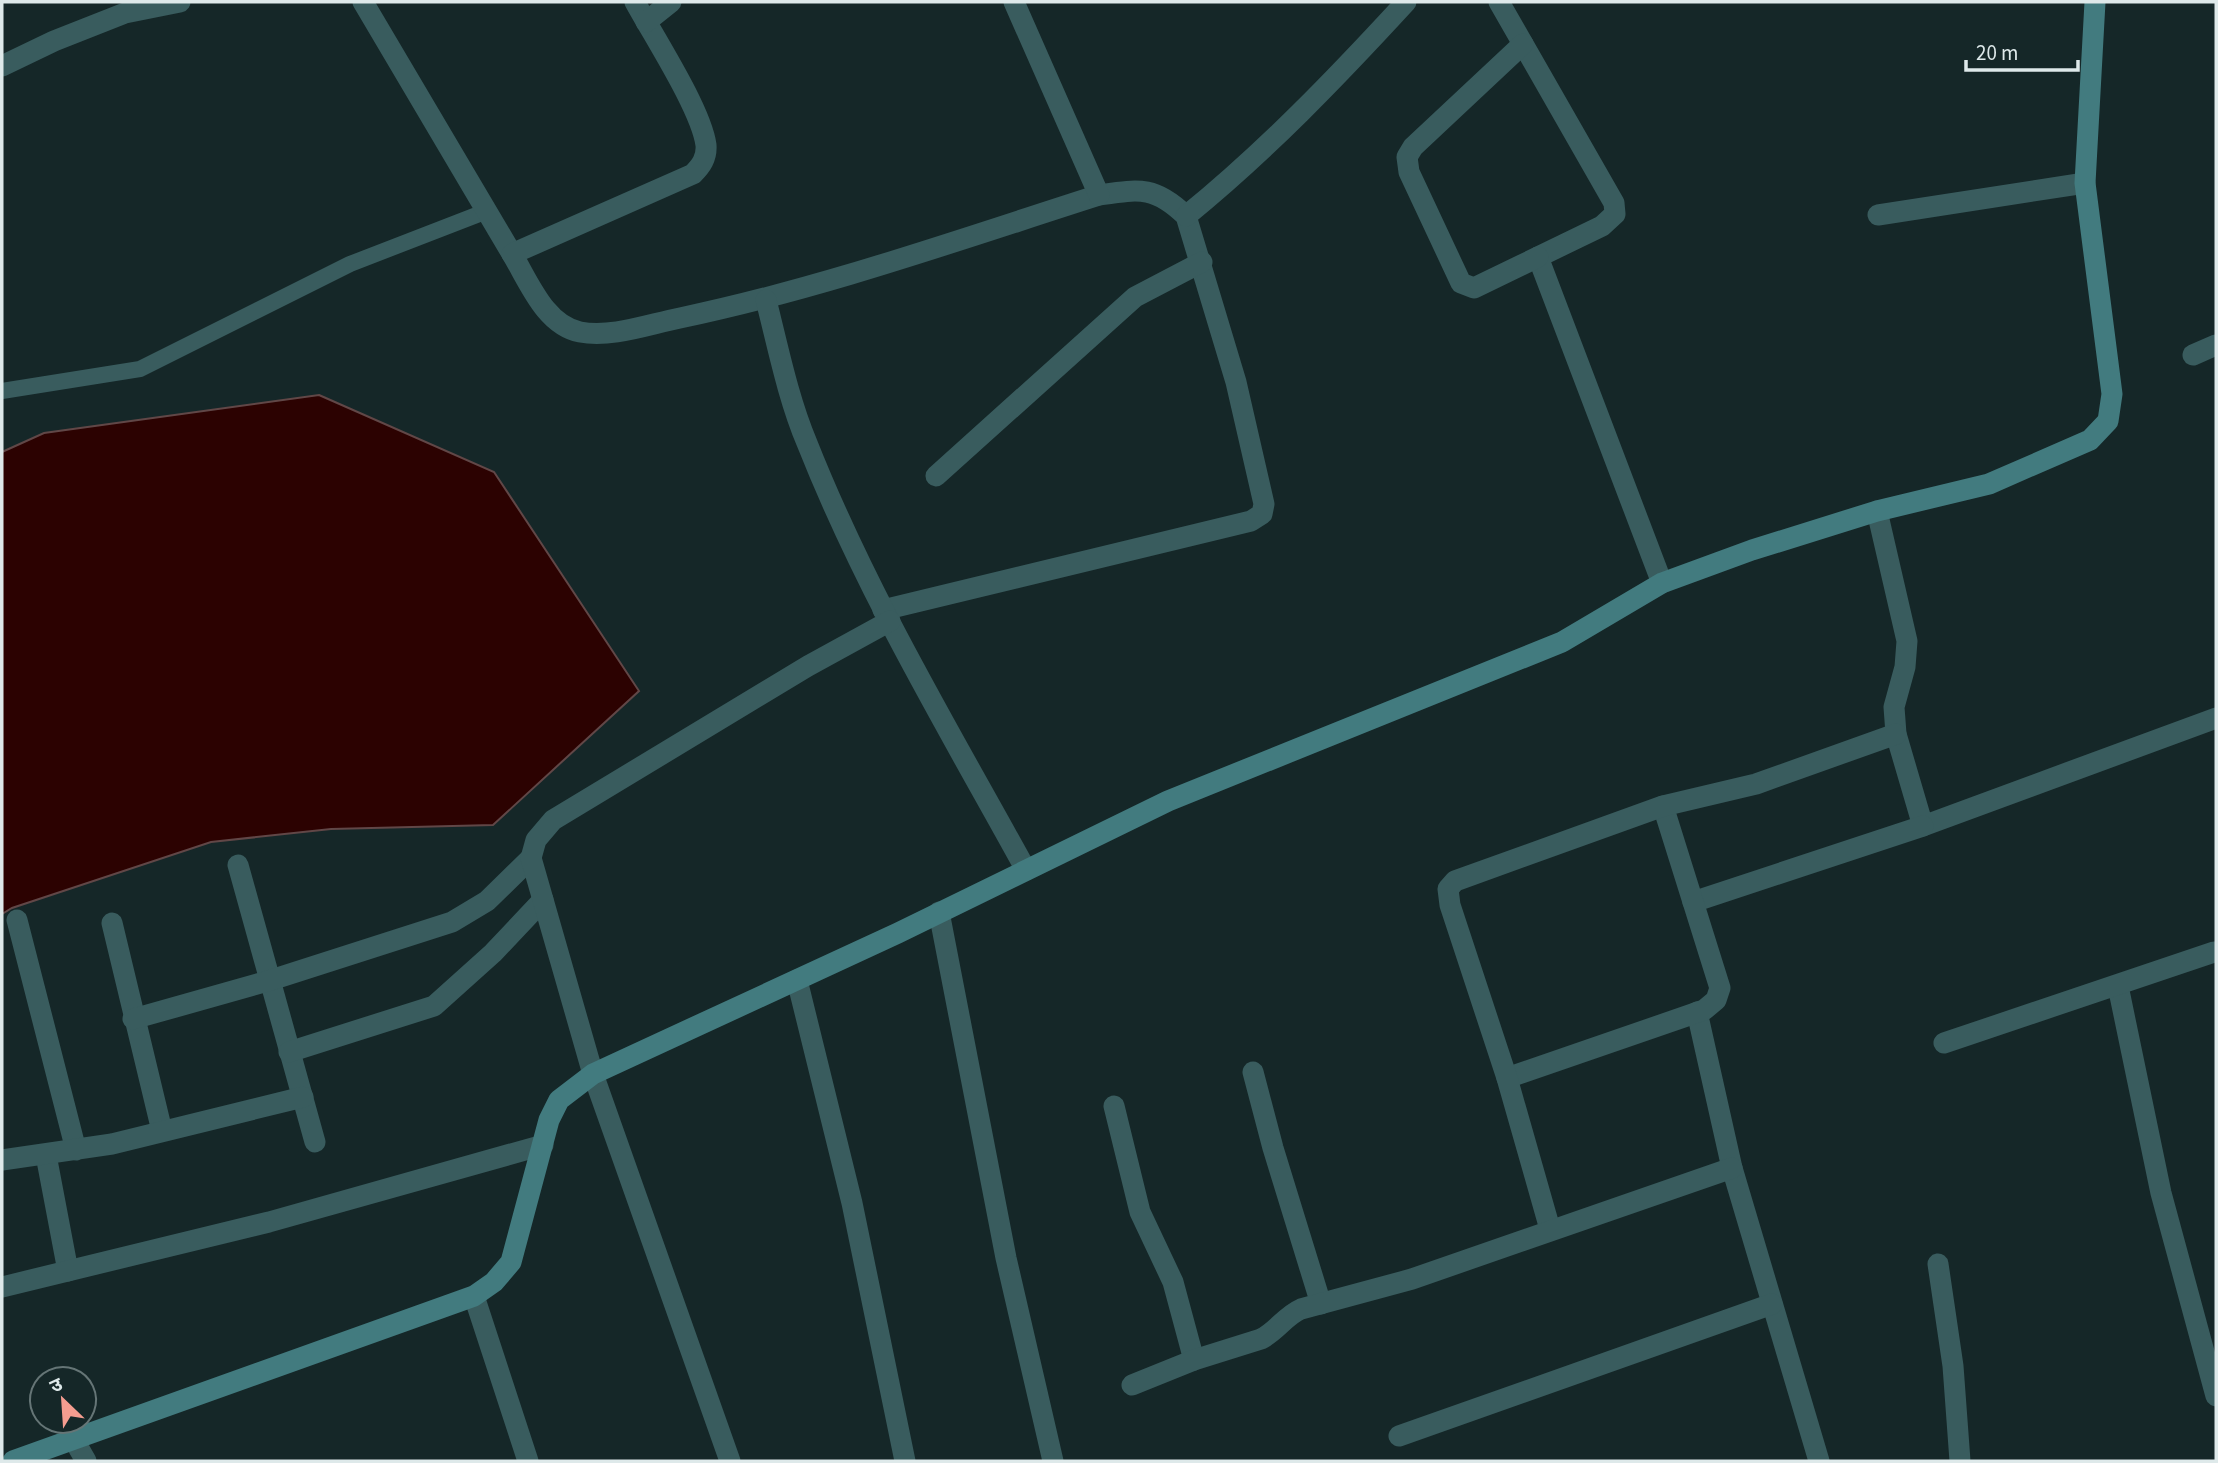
<svg xmlns="http://www.w3.org/2000/svg" width="2218" height="1463" viewBox="0 0 2218 1463" font-family="'Source Sans 3','Noto Sans Devanagari',sans-serif">
  <style>
    .water { fill: #2c0201; stroke: #614747; stroke-width: 2 }
    .lines { fill: none; stroke-linecap: round; stroke-linejoin: round }
    .lane { stroke: #395c5e; stroke-width: 16 }
    .street { stroke: #395c5e; stroke-width: 21 }
    .secondary { stroke: #427b7f; stroke-width: 21 }
  </style>
  <rect width="100%" height="100%" fill="#152728"/>
  <polygon class="water" points="319,395 494,472 639,691 493,825 331,829 211,842 12,908 2,914 2,452 44,433"/>
  <g class="lines">
    <polyline class="lane" points="2,391 140,369 350,264 487,211"/>
    <g class="street">
      <polyline points="363,2 512,254"/>
      <path d="M635 2C654 37 701 109 706 145 707 158 701 166 693 174L512 254C529 282 545 325 580 332 612 338 649 324 680 318 823 288 961 239 1099 195 1140 189 1155 186 1186 216L1236 382 1264 504 1262 514 1251 521 883 610"/>
      <polyline points="1014,2 1099,195"/>
      <polyline points="1499,2 1614,203 1615,214 1602,226 1538,257 1662,583"/>
      <polyline points="646,22 671,2"/>
      <polyline points="1523,44 1413,147 1407,157 1409,172 1461,283 1474,288 1538,257"/>
      <polyline points="2,66 54,41 125,13 180,2"/>
      <polyline points="1878,215 2085,183"/>
      <path d="M1186 216C1266 151 1337 77 1406 2"/>
      <path d="M766 300C778 347 788 398 807 443 866 592 949 730 1026 870"/>
      <polyline points="2193,355 2216,345"/>
      <polyline points="936,476 1135,297 1202,262"/>
      <polyline points="1877,511 1907,641 1905,667 1894,707 1896,734 1923,826 2216,718"/>
      <polyline points="238,865 315,1142"/>
      <polyline points="1693,902 1923,826"/>
      <polyline points="939,912 1006,1258 1053,1461"/>
      <polyline points="17,920 76,1150"/>
      <polyline points="112,923 162,1131"/>
      <polyline points="797,980 852,1203 905,1461"/>
      <polyline points="2118,986 2161,1193 2216,1396"/>
      <polyline points="1697,1012 1732,1168 1819,1461"/>
      <polyline points="133,1019 268,981 452,922 487,901 531,858"/>
      <polyline points="1944,1043 2214,952"/>
      <polyline points="289,1052 434,1006 493,953 543,900"/>
      <polyline points="1253,1072 1273,1148 1321,1304"/>
      <polyline points="1507,1078 1704,1010 1716,1000 1720,988 1663,806"/>
      <polyline points="1114,1106 1140,1212 1173,1282 1194,1360"/>
      <polyline points="46,1155 68,1271"/>
      <polyline points="2,1160 112,1144 303,1097"/>
      <polyline points="1550,1229 1507,1078 1450,905 1448,889 1455,881 1663,806 1756,784 1896,734"/>
      <polyline points="1938,1264 1953,1366 1960,1461"/>
      <polyline points="2,1287 269,1222 543,1145"/>
      <polyline points="474,1296 528,1461"/>
      <path d="M1132 1385 1194 1360 1261 1339C1277 1331 1285 1316 1301 1309L1412 1279 1732 1168"/>
      <polyline points="1399,1436 1772,1304"/>
      <polyline points="74,1440 86,1461"/>
      <polyline points="730,1461 593,1074 531,858 536,840 553,820 808,666 890,621"/>
    </g>
    <polyline class="secondary" points="13,1461 474,1296 494,1282 511,1262 549,1120 559,1100 593,1074 898,933 1168,801 1562,642 1662,583 1752,550 1877,511 1989,484 2090,440 2108,421 2112,394 2085,183 2095,2"/>
  </g>
  <rect width="2218" height="1463" fill="none" stroke="#dee9ea" stroke-width="7"/>
  <g transform="translate(63 1400) rotate(335)"><circle r="33" fill="#152728" stroke="#657576" stroke-width="2"/>
  <path d="M0-5L12 26L0 18L-12 26Z" fill="#f59d90"/>
  <text y="-10" font-size="19" font-weight="bold" text-anchor="middle" fill="#dee9ea">उ</text>
  </g>
  <path d="M1966 60v10h112v-10" fill="none" stroke="#dee9ea" stroke-width="3.5"/>
  <text x="1976" y="60" font-size="21" fill="#dee9ea" stroke="#152728" stroke-width="5" paint-order="stroke">20 m</text>
</svg>
